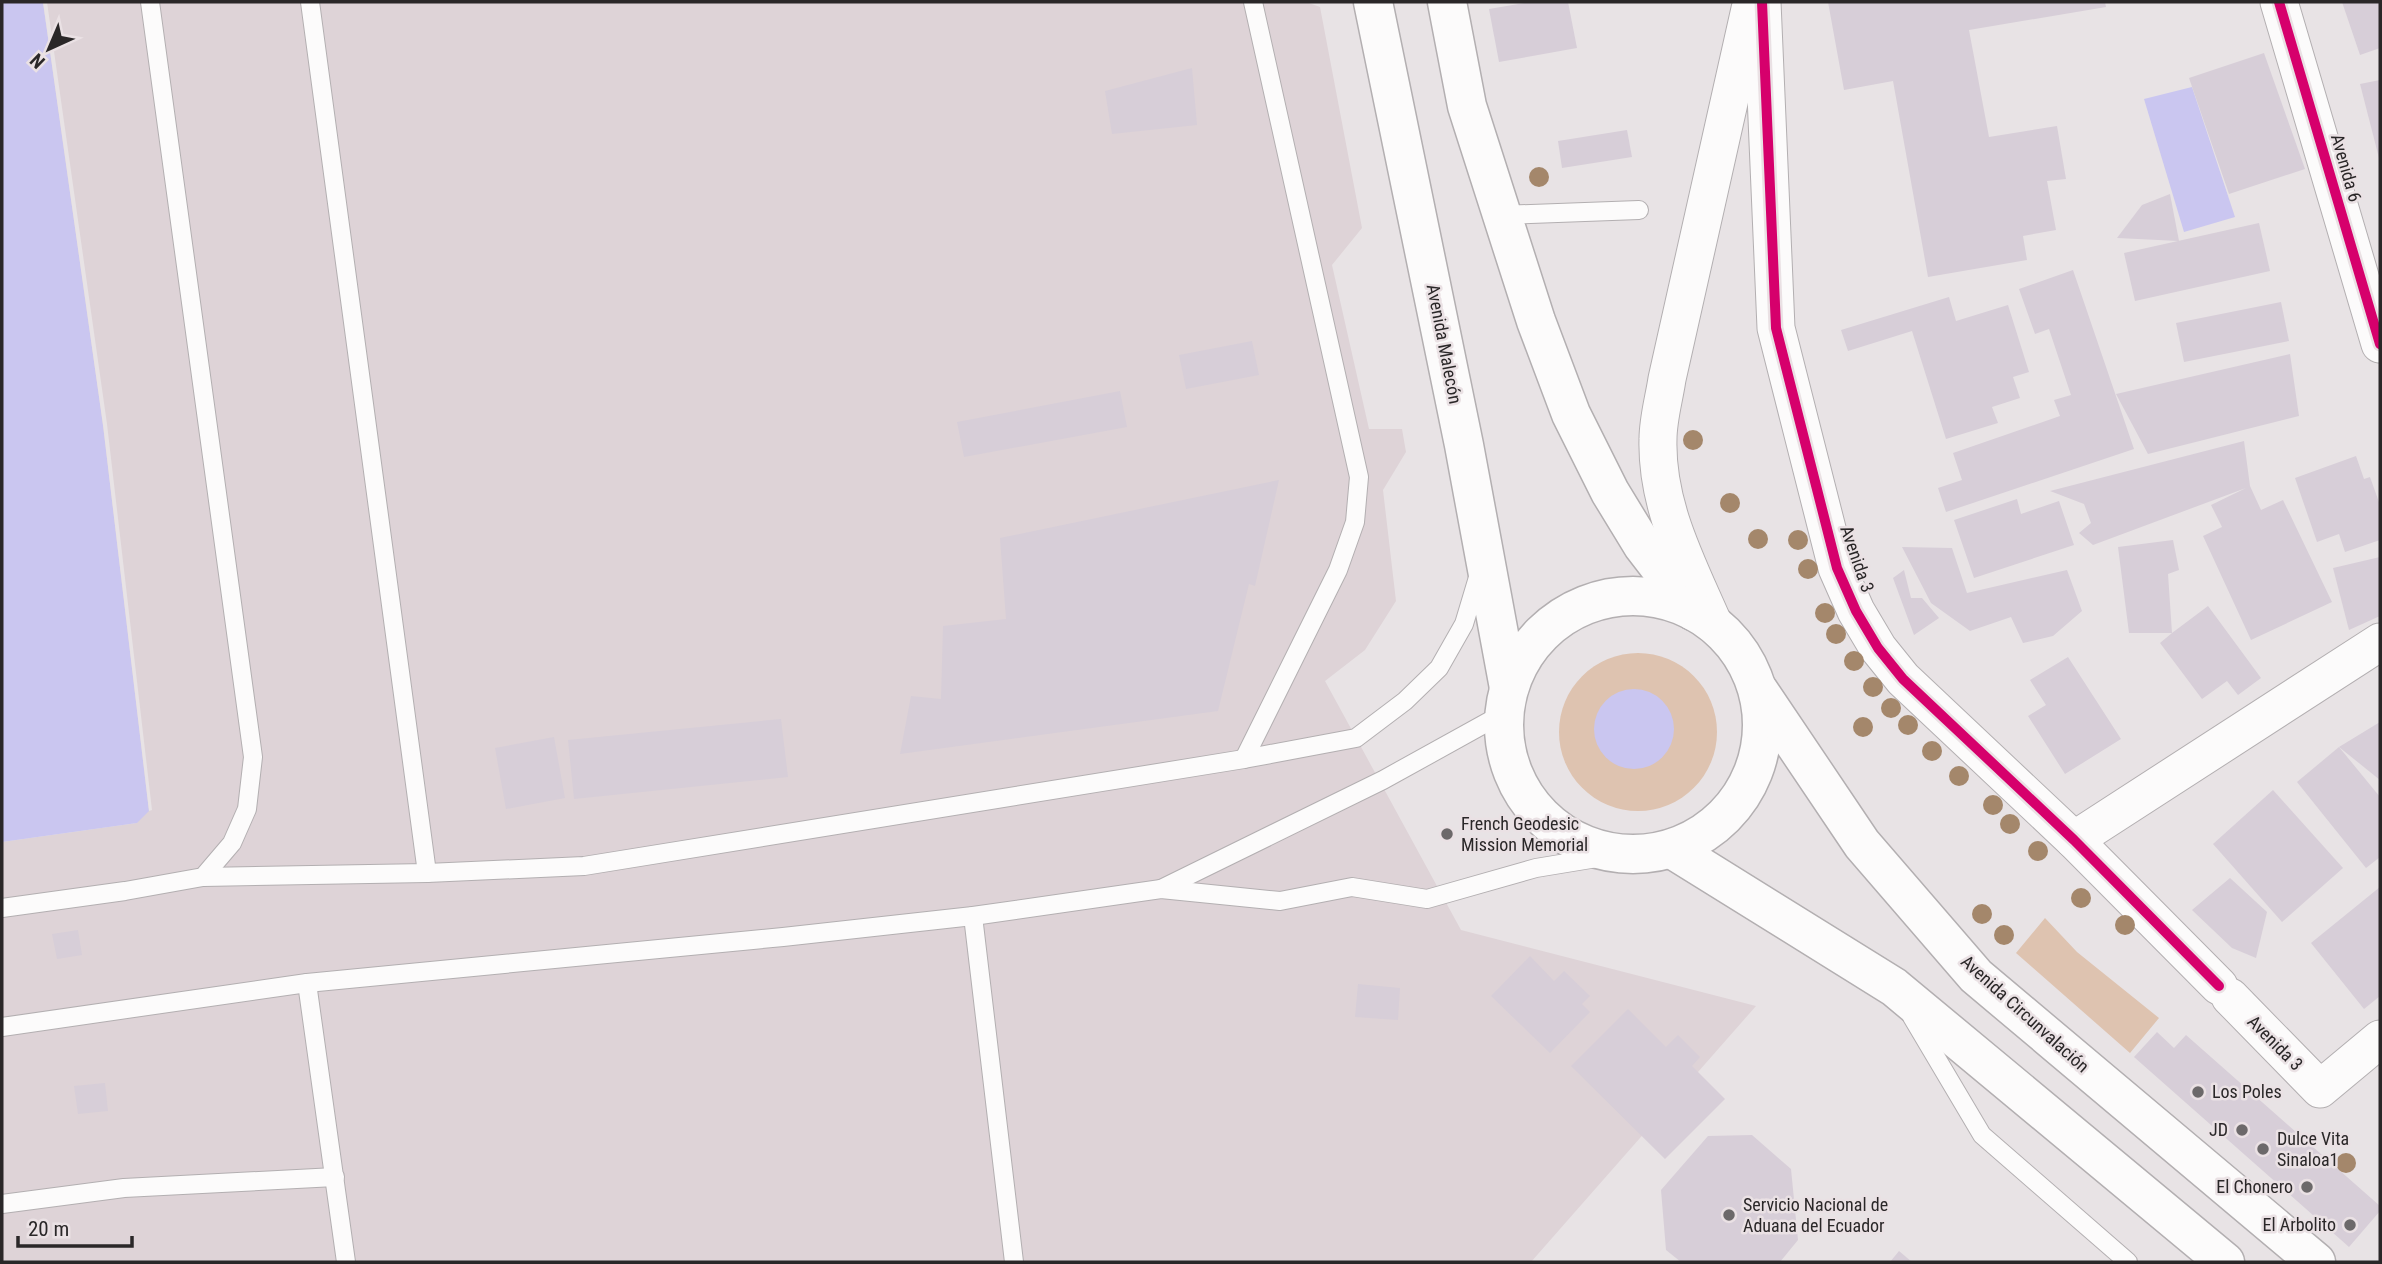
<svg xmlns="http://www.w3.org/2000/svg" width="2382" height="1264" viewBox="0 0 2382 1264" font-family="'Roboto Condensed',sans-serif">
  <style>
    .built { fill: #ded3d7 }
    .green { fill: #dec3b0 }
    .water { fill: #cac6f0 }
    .pier { fill: #e8e3e5 }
    .building { fill: #d7ced8 }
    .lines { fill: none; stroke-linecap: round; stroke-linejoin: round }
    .lane-casing { stroke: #b3afb1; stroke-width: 20 }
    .street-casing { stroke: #b3afb1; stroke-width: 39 }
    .primary-casing { stroke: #b3afb1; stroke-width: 41 }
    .lane { stroke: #fcfbfb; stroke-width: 18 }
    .street { stroke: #fcfbfb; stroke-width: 37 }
    .primary { stroke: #fcfbfb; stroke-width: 38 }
    .cycleway-casing { stroke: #eae1e4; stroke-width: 15 }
    .cycleway { stroke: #d6006c; stroke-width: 10 }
    .tree { fill: #a4876b }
    .poi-dot { fill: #6c696a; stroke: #eae1e4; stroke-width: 2.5 }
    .labels { text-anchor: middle; stroke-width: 5; stroke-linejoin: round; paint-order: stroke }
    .street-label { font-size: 18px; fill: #2a2728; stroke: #eae1e4 }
    .poi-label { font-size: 18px; fill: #2a2728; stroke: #eae1e4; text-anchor: start }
  </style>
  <rect width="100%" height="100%" fill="#e8e3e5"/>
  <polygon class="built" points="43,2 1306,2 1320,7 1362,228 1332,265 1369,429 1402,429 1406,452 1383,490 1396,601 1365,650 1325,681 1461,930 1756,1006 1531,1262 2,1262 2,842 137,823 146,792"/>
  <g class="green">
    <circle cx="1638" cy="732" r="79"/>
    <polygon points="2045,918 2077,952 2159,1018 2130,1053 2016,953"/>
  </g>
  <g class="water">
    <polygon points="2,2 43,2 103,425 149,811 137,823 2,842"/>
    <polygon points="2192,87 2235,217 2184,232 2144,99"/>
    <circle cx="1634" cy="729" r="40"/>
  </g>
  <polygon class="pier" points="43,2 47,2 107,424 152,810 149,811 103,425"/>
  <g class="building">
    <polygon points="1530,2 1568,2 1577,48 1499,62 1489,9"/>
    <polygon points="1828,2 2105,2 2106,7 1969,30 1989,137 2057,126 2066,179 2047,181 2056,230 2023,236 2027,260 1928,277 1893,81 1844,90"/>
    <polygon points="2342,2 2380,2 2380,48 2360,55"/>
    <polygon points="2264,53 2305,169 2229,194 2189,78"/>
    <polygon points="1192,68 1197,125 1112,134 1105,91"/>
    <polygon points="2380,80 2380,157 2379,158 2360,84"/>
    <polygon points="1627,130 1632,157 1562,168 1558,141"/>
    <polygon points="2170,194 2179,241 2117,238 2142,205"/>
    <polygon points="2259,223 2270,271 2135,301 2124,253"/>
    <polygon points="2073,270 2134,449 1946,512 1938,488 1962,480 1953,453 2060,416 2054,400 2071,395 2049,329 2035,334 2019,289"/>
    <polygon points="1949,297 1956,321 2008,305 2029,372 2013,377 2020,398 1992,407 1998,423 1946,439 1912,331 1848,351 1841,330"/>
    <polygon points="2281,302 2289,341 2184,362 2176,323"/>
    <polygon points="1252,341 1259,375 1186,389 1179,355"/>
    <polygon points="2290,354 2299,416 2148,454 2116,394"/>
    <polygon points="1120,391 1127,427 964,457 957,422"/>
    <polygon points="2244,441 2250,486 2261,510 2283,500 2332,602 2251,640 2203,536 2222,527 2211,505 2246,488 2093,545 2079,533 2091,523 2084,504 2050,491"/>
    <polygon points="2356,456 2364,479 2370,477 2380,505 2380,540 2345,552 2339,534 2317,542 2295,478"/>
    <polygon points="1279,480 1255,586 1249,584 1218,711 900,754 911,696 941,699 943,626 1006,619 1000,538"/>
    <polygon points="2017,499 2021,514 2059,501 2074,545 1974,578 1954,520"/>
    <polygon points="2173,540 2179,570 2168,574 2172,633 2208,606 2261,678 2238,695 2227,681 2202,699 2160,643 2172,633 2129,633 2118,547"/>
    <polygon points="1902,547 1952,548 1967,593 2067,570 2082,611 2053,636 2023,643 2011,617 1970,631 1931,603"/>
    <polygon points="2380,557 2380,616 2349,630 2333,568"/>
    <polygon points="1904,570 1911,598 1922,598 1939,618 1914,635 1893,578"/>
    <polygon points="2068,657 2121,739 2065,774 2028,716 2046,705 2030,680"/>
    <polygon points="781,719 788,777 574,799 568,740"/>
    <polygon points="2380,722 2380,780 2339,747"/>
    <polygon points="554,737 565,798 506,809 495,748"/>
    <polygon points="2339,747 2380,797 2380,857 2366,868 2297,782"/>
    <polygon points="2273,790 2343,868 2282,922 2213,844"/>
    <polygon points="2230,878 2267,912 2256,958 2232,948 2192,910"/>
    <polygon points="2380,887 2380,996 2364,1009 2311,943"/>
    <polygon points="78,930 82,955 57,959 52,934"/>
    <polygon points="1530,956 1554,981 1564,971 1590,996 1582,1004 1590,1012 1550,1053 1491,996"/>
    <polygon points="1358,984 1400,988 1398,1020 1355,1017"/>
    <polygon points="1628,1009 1666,1047 1678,1035 1700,1057 1692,1066 1725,1099 1665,1159 1571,1066"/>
    <polygon points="2157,1032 2174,1048 2186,1035 2380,1206 2380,1211 2349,1247 2134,1057"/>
    <polygon points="105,1083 108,1111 78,1114 74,1086"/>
    <polygon points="1752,1135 1791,1169 1798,1240 1780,1262 1681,1262 1666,1250 1661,1190 1708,1136"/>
    <polygon points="1899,1251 1912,1262 1890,1262"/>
  </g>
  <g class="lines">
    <defs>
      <g id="lane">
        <polyline points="310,2 427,873"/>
        <polyline points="1501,215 1639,210"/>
        <polyline points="1244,759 1338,570 1355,522 1359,477 1253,2"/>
        <polyline points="203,877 427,873 584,866 1244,759 1356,738 1405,701 1439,668 1464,624 1479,574"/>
        <polyline points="1161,889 1383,780 1504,713"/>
        <polyline points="2,908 125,891 203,877 232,843 247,809 253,757 150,2"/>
        <polyline points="973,916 1014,1262"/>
        <polyline points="307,983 346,1262"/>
        <polyline points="1912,1017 1982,1135 2128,1262"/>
        <polyline points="2,1027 307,983 783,937 973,916 1161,889 1280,901 1352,887 1427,899 1536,868 1621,854"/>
        <polyline points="2,1204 124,1188 335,1177"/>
      </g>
      <g id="street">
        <polyline points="1762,2 1776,328 1837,568 1856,611 1878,648 1903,679 2074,840 2219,986"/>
        <polyline points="2279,2 2380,344"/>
        <path d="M1714 625C1688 565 1656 506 1658 439 1658 419 1664 399 1667 379L1750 9"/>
        <polyline points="2074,840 2380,642"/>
        <polyline points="2230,997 2320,1089 2380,1039"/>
      </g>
      <g id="primary">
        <polyline points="1373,2 1464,445 1509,688"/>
        <polyline points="1447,2 1467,106 1536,321 1571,414 1610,492 1643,546 1693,611"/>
        <circle cx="1633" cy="725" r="129"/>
        <polyline points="1759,691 1862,844 1976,976 2316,1262"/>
        <polyline points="1672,849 1894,987 2225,1262"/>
      </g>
    </defs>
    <use href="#lane" class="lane-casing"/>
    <use href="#street" class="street-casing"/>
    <use href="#primary" class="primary-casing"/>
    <use href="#lane" class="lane"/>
    <use href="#street" class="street"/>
    <use href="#primary" class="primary"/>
    <defs>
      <g id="cycleway">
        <polyline points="1762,2 1776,328 1837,568 1856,611 1878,648 1903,679 2074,840 2219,986"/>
        <polyline points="2279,2 2380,344"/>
      </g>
    </defs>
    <use href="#cycleway" class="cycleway-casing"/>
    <use href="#cycleway" class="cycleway"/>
  </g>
  <g class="tree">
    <circle cx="1539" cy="177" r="10"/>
    <circle cx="1693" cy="440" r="10"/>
    <circle cx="1730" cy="503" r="10"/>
    <circle cx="1758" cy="539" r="10"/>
    <circle cx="1798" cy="540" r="10"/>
    <circle cx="1808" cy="569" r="10"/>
    <circle cx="1825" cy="613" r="10"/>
    <circle cx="1836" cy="634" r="10"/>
    <circle cx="1854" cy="661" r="10"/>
    <circle cx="1873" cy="687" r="10"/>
    <circle cx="1891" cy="708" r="10"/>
    <circle cx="1908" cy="725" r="10"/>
    <circle cx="1863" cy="727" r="10"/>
    <circle cx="1932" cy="751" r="10"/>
    <circle cx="1959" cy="776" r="10"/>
    <circle cx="1993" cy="805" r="10"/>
    <circle cx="2010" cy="824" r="10"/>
    <circle cx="2038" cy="851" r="10"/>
    <circle cx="2081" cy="898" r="10"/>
    <circle cx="1982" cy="914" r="10"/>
    <circle cx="2125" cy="925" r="10"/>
    <circle cx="2004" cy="935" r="10"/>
    <circle cx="2346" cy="1163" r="10"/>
  </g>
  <g class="poi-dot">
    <circle cx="1447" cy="834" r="7"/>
    <circle cx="2198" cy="1092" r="7"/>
    <circle cx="2242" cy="1130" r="7"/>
    <circle cx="2263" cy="1149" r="7"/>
    <circle cx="2307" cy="1187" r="7"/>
    <circle cx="1729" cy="1215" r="7"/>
    <circle cx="2350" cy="1225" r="7"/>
  </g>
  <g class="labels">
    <g class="street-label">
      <text transform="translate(2346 168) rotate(74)" y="6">Avenida 6</text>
      <text transform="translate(1444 344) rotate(79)" y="6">Avenida Malecón</text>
      <text transform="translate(1857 559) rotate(71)" y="6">Avenida 3</text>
      <text transform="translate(2025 1014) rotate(42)" y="6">Avenida Circunvalación</text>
      <text transform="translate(2275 1043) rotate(45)" y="6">Avenida 3</text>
    </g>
    <g class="poi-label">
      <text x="1461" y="830">French Geodesic<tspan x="1461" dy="21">Mission Memorial</tspan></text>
      <text x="2212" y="1098">Los Poles</text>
      <text x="2228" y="1136" text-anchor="end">JD</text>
      <text x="2277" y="1145">Dulce Vita<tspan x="2277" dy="21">Sinaloa1</tspan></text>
      <text x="2293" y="1193" text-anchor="end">El Chonero</text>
      <text x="1743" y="1211">Servicio Nacional de<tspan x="1743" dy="21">Aduana del Ecuador</tspan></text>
      <text x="2336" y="1231" text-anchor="end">El Arbolito</text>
    </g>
  </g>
  <rect width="2382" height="1264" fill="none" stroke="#2a2728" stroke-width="7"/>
  <g transform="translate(49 49) rotate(224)" stroke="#eae1e4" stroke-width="5" paint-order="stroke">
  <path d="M0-5L12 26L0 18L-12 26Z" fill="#2a2728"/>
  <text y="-10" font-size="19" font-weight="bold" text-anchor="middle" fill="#2a2728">N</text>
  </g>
  <path d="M18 1236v10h114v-10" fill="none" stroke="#2a2728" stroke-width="3.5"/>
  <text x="28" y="1236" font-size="21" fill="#2a2728" stroke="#eae1e4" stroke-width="5" paint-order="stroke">20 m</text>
</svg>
